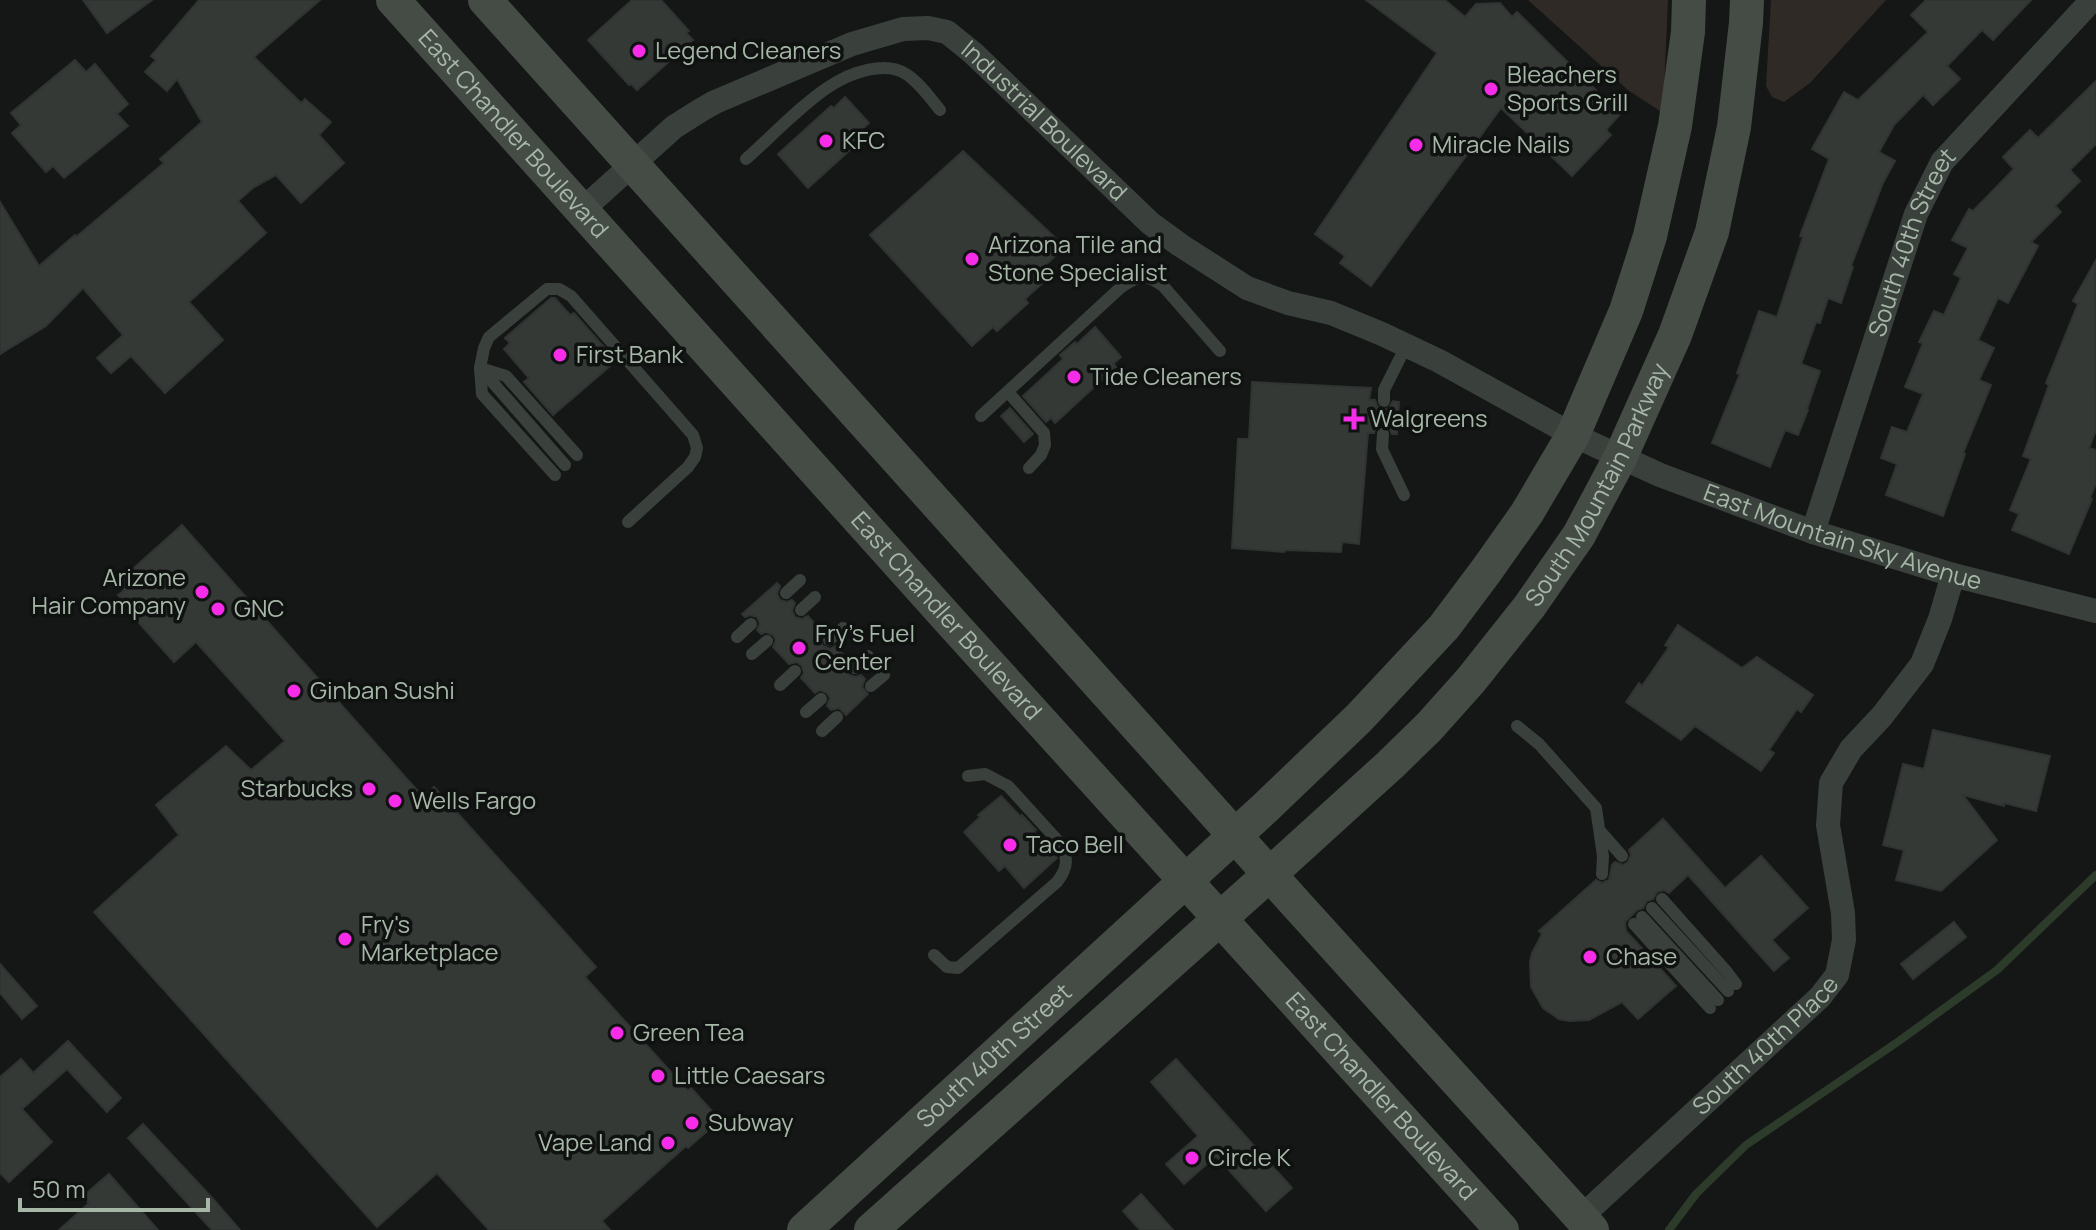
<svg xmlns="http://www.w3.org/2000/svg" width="2096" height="1230" viewBox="0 0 2096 1230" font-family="Manrope,sans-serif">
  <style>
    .green { fill: #2f2a25 }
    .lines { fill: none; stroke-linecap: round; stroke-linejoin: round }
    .stream { stroke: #2d3b2b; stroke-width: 8 }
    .building { fill: #353936; stroke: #2f3331; stroke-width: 2 }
    .lane { stroke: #3a413c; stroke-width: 12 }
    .street { stroke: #3a413c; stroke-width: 24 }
    .secondary { stroke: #444c45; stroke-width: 34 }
    .poi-dot { fill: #f72ce9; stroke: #101211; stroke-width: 3 }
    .labels { text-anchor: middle; stroke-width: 7; stroke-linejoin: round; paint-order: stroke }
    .poi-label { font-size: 24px; fill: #a6b7a8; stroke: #101211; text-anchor: start }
    .street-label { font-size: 24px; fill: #a6b7a8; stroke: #101211 }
  </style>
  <rect width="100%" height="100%" fill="#151716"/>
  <g class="green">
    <polygon points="1528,0 1668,0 1663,113 1628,90"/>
    <polygon points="1771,0 1886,0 1810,83 1784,102 1772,97 1766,86"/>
  </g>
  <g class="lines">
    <polyline class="stream" points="1669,1230 1696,1194 1746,1145 1899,1041 1997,970 2096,875"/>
  </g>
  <g class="building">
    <polygon points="83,0 152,0 107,33"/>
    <polygon points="199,0 320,0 254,57 301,103 305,99 331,122 319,135 344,163 301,203 276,175 254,187 238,201 266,233 189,302 223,340 165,393 131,356 111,373 97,358 123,335 83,288 46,326 0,354 0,202 39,266 75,235 76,237 164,163 160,159 202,122 177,79 167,91 145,72 156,60 151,56"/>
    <polygon points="632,0 661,0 689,31 686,33 693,40 637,90 631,84 629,85 588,40"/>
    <polygon points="1366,0 1445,0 1465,17 1476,4 1500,3 1512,17 1517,12 1620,114 1606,130 1611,135 1572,176 1501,108 1371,286 1340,263 1345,256 1315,234 1437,53"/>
    <polygon points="1926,0 2031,0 1993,40 1982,30 1947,66 1960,79 1933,105 1923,95 1894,125 1879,152 1895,161 1883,183 1851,266 1853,267 1841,303 1828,298 1820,323 1816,322 1801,364 1820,371 1807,409 1808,410 1798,435 1785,430 1770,467 1712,443 1740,374 1737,373 1759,311 1777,317 1803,237 1800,236 1829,159 1812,149 1844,92 1858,100 1928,32 1911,15"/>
    <polygon points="75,60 86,72 95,64 128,104 117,114 128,126 64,178 53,166 46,172 12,133 21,125 11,113"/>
    <polygon points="2096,81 2096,144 2070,170 2080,181 2055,206 2061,212 2031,242 2038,246 2008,303 1998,298 1978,340 1994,348 1979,380 1991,385 1963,453 1965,454 1943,516 1886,495 1897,464 1881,458 1892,427 1907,432 1923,394 1905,387 1923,343 1919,342 1934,311 1944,315 1961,278 1954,274 1968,248 1952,240 1969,209 1973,211 2014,169 2003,157 2030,130 2038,138"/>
    <polygon points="845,97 869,123 857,134 862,139 808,188 778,154 831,106 834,108"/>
    <polygon points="963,151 1065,247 1039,271 1046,280 1025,299 1028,303 997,331 993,327 972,346 870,235"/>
    <polygon points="2095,262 2096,430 2089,448 2096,450 2096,483 2090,498 2092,499 2069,554 2012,530 2019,514 2010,510 2031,459 2023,456 2049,385 2046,383 2078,304 2073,301"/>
    <polygon points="551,298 555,298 570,315 574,313 616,361 553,415 524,382 529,378 504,349 510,343 505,338"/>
    <polygon points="1095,327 1121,357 1113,364 1116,367 1055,423 1051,418 1046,422 1023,396 1063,359 1060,355 1075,342 1077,344"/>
    <polygon points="1252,382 1371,388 1369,400 1375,400 1377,406 1383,410 1389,408 1393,401 1399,402 1397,434 1392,434 1389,427 1383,425 1376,428 1374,433 1368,433 1359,544 1342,542 1341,552 1285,550 1284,552 1232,548 1238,439 1249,439"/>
    <polygon points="1010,408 1033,434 1024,442 1001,416"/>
    <polygon points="182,525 423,797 434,787 596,967 585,977 688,1091 691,1088 720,1120 688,1148 686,1146 602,1221 610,1230 489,1230 437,1173 377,1227 94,912 179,835 156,805 226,746 251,770 285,741 196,642 174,662 131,614 133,612 118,595 124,590 117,583"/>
    <polygon points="777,583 780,586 777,594 780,600 787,602 792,600 795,603 792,611 795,617 802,619 808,616 823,633 820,641 823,646 830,649 835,646 849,661 846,669 849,675 856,677 861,675 865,679 862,687 868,694 846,715 839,708 831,710 827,706 830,698 827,693 820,690 815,693 801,678 804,673 802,666 797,662 789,664 773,647 776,640 773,635 766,632 761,634 757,630 760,623 757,617 750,615 745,617 742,614"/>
    <polygon points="1678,625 1742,668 1757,657 1813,695 1801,712 1797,709 1769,750 1774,753 1761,771 1695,726 1681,740 1626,702 1639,683 1642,686 1669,647 1665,645"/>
    <polygon points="1933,730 2050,756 2036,811 2004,803 2004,806 1963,795 1997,840 1941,891 1896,880 1904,850 1883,845 1903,764 1924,769"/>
    <polygon points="1001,796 1021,817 1022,815 1036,830 1034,831 1057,858 1024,888 1005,866 999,871 964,832 980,817 978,815"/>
    <polygon points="1663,819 1725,888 1761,856 1808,908 1772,940 1789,958 1774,971 1688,875 1669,893 1664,890 1657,892 1653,899 1647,901 1643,908 1637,910 1625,922 1626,931 1676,986 1638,1019 1622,1002 1589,1020 1569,1021 1559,1019 1543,1008 1531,987 1530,962 1532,953 1542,934 1539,931 1596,880 1602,883 1609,880 1612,865 1615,862 1623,865 1628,862 1631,855 1629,850"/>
    <polygon points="1954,922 1966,937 1913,979 1901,964"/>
    <polygon points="0,964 37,1006 22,1019 0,993"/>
    <polygon points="68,1041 121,1098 107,1112 67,1069 22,1109 52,1142 9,1182 0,1173 0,1077 21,1059 33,1073"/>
    <polygon points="1176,1059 1292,1188 1266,1211 1216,1156 1184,1184 1166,1164 1198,1136 1151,1082"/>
    <polygon points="143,1124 214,1200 240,1230 212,1230 128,1138"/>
    <polygon points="109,1174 158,1230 59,1230 89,1203 83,1196"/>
    <polygon points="1141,1194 1173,1230 1140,1230 1123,1211"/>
  </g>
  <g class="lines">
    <g class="lane">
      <path d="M746 159C771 137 802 104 830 86 850 73 885 60 906 74 920 83 930 98 940 110"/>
      <polyline points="480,368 506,376 577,455"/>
      <polyline points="480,368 565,465"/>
      <polyline points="1008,392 1044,433 1045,445 1041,455 1029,468"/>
      <polyline points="1384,401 1384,390 1406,346"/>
      <path d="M981 416 1119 289C1136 276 1146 272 1164 287L1220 351"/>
      <polyline points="1383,434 1382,449 1404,495"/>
      <polyline points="555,475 482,394 480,368 484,348 489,337 547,289 559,289 571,296 693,435 697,448 695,457 688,467 628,522"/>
      <polyline points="786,593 800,580"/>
      <polyline points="801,610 815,597"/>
      <polyline points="737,637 751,624"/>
      <polyline points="829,640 843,628"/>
      <polyline points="752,654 767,641"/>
      <polyline points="855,668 868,656"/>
      <polyline points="780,685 795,671"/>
      <polyline points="871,686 884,675"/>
      <polyline points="806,712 821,699"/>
      <polyline points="1517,726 1539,744 1596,808 1603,856 1602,874"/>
      <polyline points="822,731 837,717"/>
      <polyline points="1600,831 1622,856"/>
      <polyline points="1662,899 1727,972 1736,984"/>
      <polyline points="1652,908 1728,991"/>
      <polyline points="1642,917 1718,1000"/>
      <polyline points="1634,924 1710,1008"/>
      <path d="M934 955 947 967 958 968 1057 882C1068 868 1069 857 1059 842L1008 786 985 774 968 776"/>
    </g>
    <g class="street">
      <path id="s1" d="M582 210 674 127 701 110 715 102 852 44 903 29 928 28 947 32 973 53 1150 223 1180 245 1247 288 1288 303 1331 313 1382 334 1439 361 1573 435 1660 475 1813 532 1953 575 2096 611"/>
      <path id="s2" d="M1813 532 1916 214 1942 162 2092 0"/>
      <path id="s3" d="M1581 1217 1782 1032 1820 997 1837 975 1844 940 1843 913 1828 825 1831 783 1851 749 1882 716 1922 664 1940 619 1953 575"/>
    </g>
    <g class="secondary">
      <path id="s4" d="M393 0 951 622 1502 1230"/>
      <polyline points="485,0 1298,906 1592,1230"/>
      <path id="s5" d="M804 1230 1265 808 1359 718 1444 627 1486 571 1527 513 1573 435 1626 311 1650 236 1675 126 1688 32 1689 0"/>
      <path id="s6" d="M871 1230 1270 874 1390 765 1429 727 1471 680 1529 607 1579 535 1620 458 1675 335 1712 232 1734 127 1746 23 1747 0"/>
    </g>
  </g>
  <g class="poi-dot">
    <circle cx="639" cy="51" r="8"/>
    <circle cx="1491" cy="89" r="8"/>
    <circle cx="826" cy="141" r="8"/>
    <circle cx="1416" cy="145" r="8"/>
    <circle cx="972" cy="259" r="8"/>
    <circle cx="560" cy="355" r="8"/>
    <circle cx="1074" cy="377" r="8"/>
    <path d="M1350 407h8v8h8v8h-8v8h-8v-8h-8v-8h8z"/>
    <circle cx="202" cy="592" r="8"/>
    <circle cx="218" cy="609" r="8"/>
    <circle cx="799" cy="648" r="8"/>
    <circle cx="294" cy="691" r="8"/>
    <circle cx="369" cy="789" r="8"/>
    <circle cx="395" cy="801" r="8"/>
    <circle cx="1010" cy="845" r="8"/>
    <circle cx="345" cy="939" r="8"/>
    <circle cx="1590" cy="957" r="8"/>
    <circle cx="617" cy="1033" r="8"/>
    <circle cx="658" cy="1076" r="8"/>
    <circle cx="692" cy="1123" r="8"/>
    <circle cx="668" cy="1143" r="8"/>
    <circle cx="1192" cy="1158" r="8"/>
  </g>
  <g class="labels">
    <g class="poi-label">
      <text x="655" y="59">Legend Cleaners</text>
      <text x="1507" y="83">Bleachers<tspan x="1507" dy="28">Sports Grill</tspan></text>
      <text x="842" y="149">KFC</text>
      <text x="1432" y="153">Miracle Nails</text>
      <text x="988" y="253">Arizona Tile and<tspan x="988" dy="28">Stone Specialist</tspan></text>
      <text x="576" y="363">First Bank</text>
      <text x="1090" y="385">Tide Cleaners</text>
      <text x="1370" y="427">Walgreens</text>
      <text x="186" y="586" text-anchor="end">Arizone<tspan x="186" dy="28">Hair Company</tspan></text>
      <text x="234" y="617">GNC</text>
      <text x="815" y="642">Fry's Fuel<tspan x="815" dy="28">Center</tspan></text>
      <text x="310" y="699">Ginban Sushi</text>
      <text x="353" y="797" text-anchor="end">Starbucks</text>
      <text x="411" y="809">Wells Fargo</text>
      <text x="1026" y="853">Taco Bell</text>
      <text x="361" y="933">Fry's<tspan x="361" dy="28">Marketplace</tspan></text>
      <text x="1606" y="965">Chase</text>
      <text x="633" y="1041">Green Tea</text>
      <text x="674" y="1084">Little Caesars</text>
      <text x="708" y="1131">Subway</text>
      <text x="652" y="1151" text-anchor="end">Vape Land</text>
      <text x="1208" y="1166">Circle K</text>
    </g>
    <g class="street-label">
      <text dy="8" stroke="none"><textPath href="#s1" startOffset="550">Industrial Boulevard</textPath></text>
      <text dy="8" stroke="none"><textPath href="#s4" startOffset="180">East Chandler Boulevard</textPath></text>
      <text dy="8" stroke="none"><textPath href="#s2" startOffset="306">South 40th Street</textPath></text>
      <text dy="8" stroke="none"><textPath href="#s6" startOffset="1048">South Mountain Parkway</textPath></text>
      <text dy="8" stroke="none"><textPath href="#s1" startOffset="1462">East Mountain Sky Avenue</textPath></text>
      <text dy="8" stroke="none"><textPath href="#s4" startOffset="828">East Chandler Boulevard</textPath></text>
      <text dy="8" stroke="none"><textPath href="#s3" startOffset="252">South 40th Place</textPath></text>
      <text dy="8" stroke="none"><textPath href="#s5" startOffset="258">South 40th Street</textPath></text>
      <text dy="8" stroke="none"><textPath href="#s4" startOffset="1476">East Chandler Boulevard</textPath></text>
    </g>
  </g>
  <path d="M20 1198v12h188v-12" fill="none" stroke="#a6b7a8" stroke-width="4"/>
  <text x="32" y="1198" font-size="24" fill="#a6b7a8" stroke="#101211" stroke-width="6" paint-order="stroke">50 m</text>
</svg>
